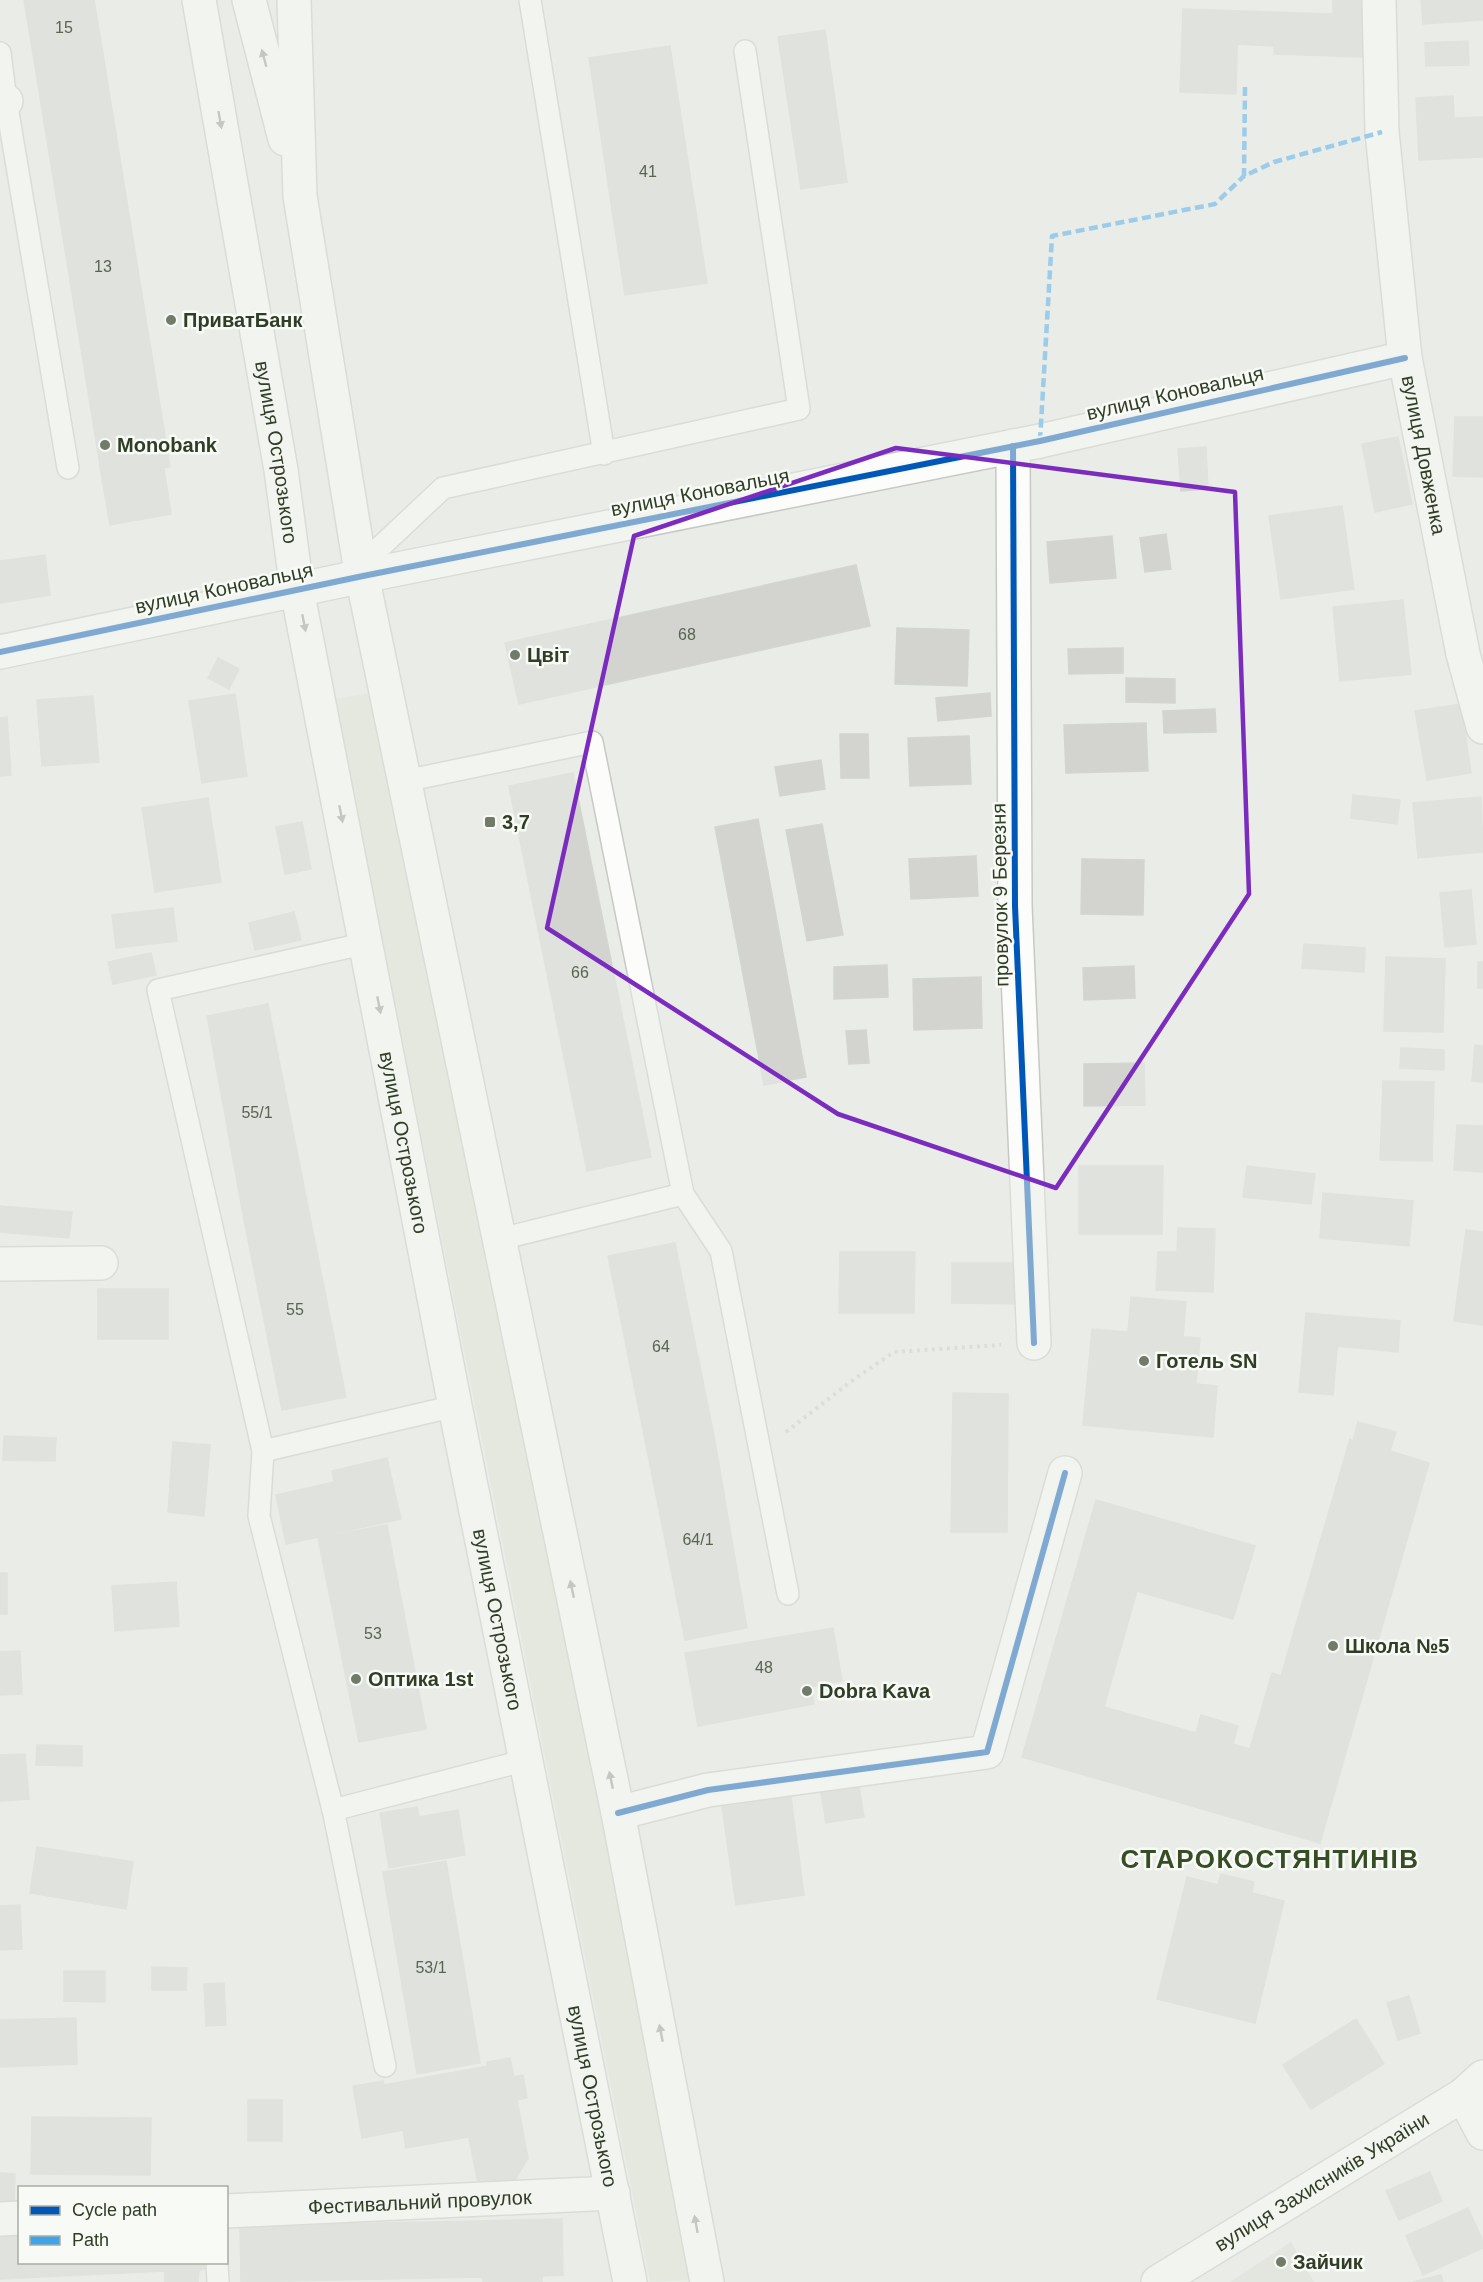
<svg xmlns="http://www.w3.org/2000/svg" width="1483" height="2282" viewBox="0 0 1483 2282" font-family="Arial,sans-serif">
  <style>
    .built { fill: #daddd6 }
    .green { fill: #e1e3d2 }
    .building { fill: #d3d4d0; stroke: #d3d5d0; stroke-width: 1.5 }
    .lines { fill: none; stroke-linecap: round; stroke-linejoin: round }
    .service-casing { stroke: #c7c9c4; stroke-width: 24 }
    .minor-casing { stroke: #c7c9c4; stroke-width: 36 }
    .secondary-casing { stroke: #c6c9c3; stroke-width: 36 }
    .path { stroke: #c9cdc7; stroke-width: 4; stroke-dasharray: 3 4.5; stroke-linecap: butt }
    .service { stroke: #fcfcfb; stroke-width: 21 }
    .minor { stroke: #fcfcfb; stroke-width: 33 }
    .secondary { stroke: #fcfcfb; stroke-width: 33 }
    .quiet { stroke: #3ea4eb; stroke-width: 4.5; stroke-dasharray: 9 4.5; stroke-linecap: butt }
    .cycleway-casing { stroke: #f8faf6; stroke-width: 10 }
    .cycleway { stroke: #0057b8; stroke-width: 6 }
    .oneway { fill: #969c91 }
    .marked { fill: none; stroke: #7b2cbf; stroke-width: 4.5; stroke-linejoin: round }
    .poi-dot { fill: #727a6a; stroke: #f8faf6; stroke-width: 2 }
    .labels { text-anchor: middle; stroke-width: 5; stroke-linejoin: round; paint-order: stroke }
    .number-label { font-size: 16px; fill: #5a6452 }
    .poi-label { font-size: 20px; font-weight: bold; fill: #313d27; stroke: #f8faf6; text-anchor: start }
    .street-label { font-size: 20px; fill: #313d27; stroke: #f8faf6 }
    .district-label { font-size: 26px; font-weight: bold; letter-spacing: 1.5px; fill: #364d25; stroke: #f8faf6 }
  </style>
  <rect width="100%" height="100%" fill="#eaece7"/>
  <polygon class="built" points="1291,2242 1314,2282 1230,2282"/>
  <polygon class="green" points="371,693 697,2280 650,2282 334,699"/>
  <g class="building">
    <polygon points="24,0 94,0 103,54 35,66"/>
    <polygon points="1333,0 1365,0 1363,57 1274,54 1274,46 1237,44 1236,94 1180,92 1183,9 1333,14"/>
    <polygon points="1421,0 1483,0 1483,20 1423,24"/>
    <polygon points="825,30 847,182 801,189 778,37"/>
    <polygon points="1468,41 1469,65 1426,66 1425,43"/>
    <polygon points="670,46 707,283 625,295 589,58"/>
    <polygon points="103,54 170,467 102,478 35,66"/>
    <polygon points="1453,96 1454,118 1483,117 1483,157 1419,160 1416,98"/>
    <polygon points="1455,417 1483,417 1483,477 1453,476"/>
    <polygon points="1398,437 1412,504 1375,512 1362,444"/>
    <polygon points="1206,447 1208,489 1181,491 1178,449"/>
    <polygon points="164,468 171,514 110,525 102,478"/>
    <polygon points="1342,506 1354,589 1281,599 1269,516"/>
    <polygon points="1166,534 1171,569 1145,572 1140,538"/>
    <polygon points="1112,536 1116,578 1050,583 1047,542"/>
    <polygon points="45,555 50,595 0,603 0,561"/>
    <polygon points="856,565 870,626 519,704 505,643"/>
    <polygon points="1403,600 1411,674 1340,681 1333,607"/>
    <polygon points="897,628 969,630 967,686 895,684"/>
    <polygon points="1123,648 1123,673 1069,674 1068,649"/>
    <polygon points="218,658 239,669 229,689 208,678"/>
    <polygon points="1126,678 1175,679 1175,703 1126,702"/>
    <polygon points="990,693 991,716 938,721 936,698"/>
    <polygon points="235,694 247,776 202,783 189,701"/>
    <polygon points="93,696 99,762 42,766 37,700"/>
    <polygon points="1461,704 1471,773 1427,780 1415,711"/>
    <polygon points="1215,709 1216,732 1164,733 1163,711"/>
    <polygon points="7,717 11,775 0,776 0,718"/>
    <polygon points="1146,723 1148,771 1066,773 1064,725"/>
    <polygon points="840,734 868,734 869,778 841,778"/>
    <polygon points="969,736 971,784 910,786 908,738"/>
    <polygon points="821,760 825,789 780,796 775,767"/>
    <polygon points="573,773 651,1157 587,1171 509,786"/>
    <polygon points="1353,795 1400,800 1397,824 1351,818"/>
    <polygon points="1481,797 1483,852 1418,858 1413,803"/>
    <polygon points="208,798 221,882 155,892 142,808"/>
    <polygon points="758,819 806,1077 764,1085 715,827"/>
    <polygon points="302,822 311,869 285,874 276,827"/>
    <polygon points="822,824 843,935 807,941 786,830"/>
    <polygon points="976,856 978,896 911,899 909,859"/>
    <polygon points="1082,859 1144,860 1143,915 1081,914"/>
    <polygon points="1471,890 1476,944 1445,947 1440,893"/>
    <polygon points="173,908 177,941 116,948 112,915"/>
    <polygon points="294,912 301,940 255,950 249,923"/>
    <polygon points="1304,944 1365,948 1364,972 1302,968"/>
    <polygon points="151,953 156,975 113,984 108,962"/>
    <polygon points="1386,957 1445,959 1443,1032 1384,1031"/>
    <rect x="1478" y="962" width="5" height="26"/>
    <polygon points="887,965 888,997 834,999 834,967"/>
    <polygon points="1134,966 1135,998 1084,1000 1083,968"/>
    <polygon points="981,977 982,1028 914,1030 913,979"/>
    <polygon points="268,1004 308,1207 244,1220 207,1016"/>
    <polygon points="866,1030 869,1063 849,1064 846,1031"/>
    <polygon points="1475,1045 1483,1046 1483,1082 1472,1081"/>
    <polygon points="1401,1048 1444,1050 1444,1070 1400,1068"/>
    <polygon points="1144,1063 1145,1105 1084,1106 1084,1064"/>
    <polygon points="1383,1081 1434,1082 1432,1161 1380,1160"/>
    <polygon points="1457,1125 1483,1126 1483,1172 1454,1170"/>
    <polygon points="1079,1166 1163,1166 1162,1234 1079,1234"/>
    <polygon points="1247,1166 1315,1174 1311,1204 1243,1197"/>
    <polygon points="1323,1193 1413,1201 1409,1246 1320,1238"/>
    <polygon points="0,1206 72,1212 69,1238 0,1232"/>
    <polygon points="308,1207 346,1397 282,1410 244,1220"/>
    <polygon points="1178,1228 1215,1229 1213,1292 1156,1290 1158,1252 1177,1252"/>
    <polygon points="1466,1230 1483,1232 1483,1325 1454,1321"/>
    <polygon points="675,1243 714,1436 647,1450 608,1256"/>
    <polygon points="840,1252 915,1252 914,1313 839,1313"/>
    <polygon points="952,1263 1020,1263 1020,1304 952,1303"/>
    <rect x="98" y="1289" width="70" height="50"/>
    <polygon points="1131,1297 1186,1302 1183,1337 1200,1338 1196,1384 1217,1386 1213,1437 1083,1425 1092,1329 1128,1332"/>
    <polygon points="1306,1313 1340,1316 1333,1395 1299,1392"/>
    <polygon points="1340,1316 1400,1321 1398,1352 1337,1346"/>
    <polygon points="953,1393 1008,1394 1007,1532 951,1532"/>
    <polygon points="1358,1422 1396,1432 1390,1451 1429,1463 1320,1843 1022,1757 1096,1500 1255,1546 1233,1619 1137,1591 1104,1707 1196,1733 1201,1715 1238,1726 1233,1744 1250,1749 1272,1673 1281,1676 1350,1439 1353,1441"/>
    <polygon points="4,1436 56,1438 55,1461 3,1460"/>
    <polygon points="714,1436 747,1628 685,1640 647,1450"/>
    <polygon points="173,1442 210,1445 204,1516 168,1512"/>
    <polygon points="387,1458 401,1519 286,1544 276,1495 334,1482 332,1471"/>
    <polygon points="387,1525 426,1729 359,1742 318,1538"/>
    <rect x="0" y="1573" width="7" height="41"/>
    <polygon points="176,1582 179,1626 115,1631 112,1586"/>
    <polygon points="833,1628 842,1681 811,1687 814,1704 698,1726 685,1653"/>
    <polygon points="20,1651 22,1694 0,1695 0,1652"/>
    <polygon points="37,1745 82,1746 82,1766 36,1765"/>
    <polygon points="25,1754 29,1799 0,1801 0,1755"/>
    <polygon points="859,1786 864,1817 826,1823 821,1792"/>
    <polygon points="791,1797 804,1895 736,1905 722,1807"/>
    <polygon points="417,1807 419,1817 458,1810 465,1855 389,1868 380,1813"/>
    <polygon points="37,1847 133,1862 126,1909 30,1893"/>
    <polygon points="446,1861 480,2063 417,2074 383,1872"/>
    <polygon points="1221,1874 1254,1882 1252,1893 1284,1901 1255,2023 1157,1999 1187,1877 1218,1885"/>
    <polygon points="20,1905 22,1949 0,1950 0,1906"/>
    <polygon points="152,1967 187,1968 186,1990 152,1990"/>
    <polygon points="64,1971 105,1971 105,2002 64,2001"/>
    <polygon points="224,1983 226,2025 206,2026 204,1984"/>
    <polygon points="1409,1996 1420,2033 1398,2040 1387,2003"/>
    <polygon points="76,2018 77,2064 0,2067 0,2020"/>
    <polygon points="1356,2019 1384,2064 1311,2109 1283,2065"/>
    <polygon points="510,2058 514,2077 523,2075 527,2098 517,2100 528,2158 515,2180 478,2184 469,2137 406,2148 403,2130 362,2138 353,2086 383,2081 384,2085 488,2066 487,2062"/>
    <rect x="248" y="2100" width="34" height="41"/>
    <polygon points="32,2117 151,2118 150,2175 31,2174"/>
    <polygon points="1430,2172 1442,2201 1399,2220 1386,2191"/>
    <polygon points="0,2173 15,2174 14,2201 0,2200"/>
    <polygon points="1468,2208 1483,2241 1483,2248 1423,2275 1406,2236"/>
    <polygon points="562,2219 563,2275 542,2276 542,2282 483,2282 483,2277 241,2282 240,2226"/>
    <polygon points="20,2236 20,2262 206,2262 207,2269 199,2270 198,2282 165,2282 165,2271 0,2279 0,2237"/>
    <polygon points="1441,2275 1443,2282 1413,2282"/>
  </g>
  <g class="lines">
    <defs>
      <g id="service">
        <polyline points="530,0 604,454"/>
        <polyline points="0,53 6,101 68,468"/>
        <polyline points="360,566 443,488 799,409 745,51"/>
        <polyline points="405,781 592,742 683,1194 721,1251 788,1594"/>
        <polyline points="367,943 158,990 263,1451 259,1516 334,1814 385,2066"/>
        <polyline points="500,1239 683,1194"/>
        <polyline points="263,1451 455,1406"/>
        <polyline points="333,1810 527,1760"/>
        <polyline points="217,2262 218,2282"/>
      </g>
      <g id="minor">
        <path id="s1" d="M1379 0 1382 132 1405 358 1463 654 1483 727"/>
        <polyline points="0,101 6,101"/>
        <polyline points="1013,446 1015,906 1034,1343"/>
        <polyline points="0,652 363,576 1040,441 1405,358"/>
        <polyline points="0,1264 101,1263"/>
        <polyline points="618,1813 708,1790 987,1752 1065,1473"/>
        <polyline points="1463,2095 1483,2133"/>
        <path id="s2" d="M226 2211 613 2193"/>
        <polyline points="0,2219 20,2218"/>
        <path id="s3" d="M1158 2282 1463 2095 1483 2077"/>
      </g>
      <g id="secondary">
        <path id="s4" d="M199 0 281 470 297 590 455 1406 630 2282"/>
        <polyline points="249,0 285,139"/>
        <polyline points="294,0 300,196 360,566 618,1813 707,2282"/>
      </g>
    </defs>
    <use href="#service" class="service-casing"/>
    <use href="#minor" class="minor-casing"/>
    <use href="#secondary" class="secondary-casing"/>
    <polyline class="path" points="786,1432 853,1380 894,1352 1001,1345"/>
    <use href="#service" class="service"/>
    <use href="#minor" class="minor"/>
    <use href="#secondary" class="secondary"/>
    <g class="quiet">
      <polyline points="1245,87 1244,176 1274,162 1382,132"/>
      <polyline points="1040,441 1052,236 1215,204 1244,176"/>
    </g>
    <defs>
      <g id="cycleway">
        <polyline points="1013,446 1015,906 1034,1343"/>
        <polyline points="0,652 363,576 1040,441 1405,358"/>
        <polyline points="618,1813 708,1790 987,1752 1065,1473"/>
      </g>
    </defs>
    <use href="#cycleway" class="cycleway-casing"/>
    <use href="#cycleway" class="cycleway"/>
  </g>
  <defs><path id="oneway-solid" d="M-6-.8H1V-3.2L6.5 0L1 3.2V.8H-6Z" transform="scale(1.5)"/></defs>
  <g class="oneway">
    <use href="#oneway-solid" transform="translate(264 58) rotate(-105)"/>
    <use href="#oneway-solid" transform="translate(220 120) rotate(80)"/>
    <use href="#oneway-solid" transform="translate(304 623) rotate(79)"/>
    <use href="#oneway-solid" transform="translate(341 814) rotate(79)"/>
    <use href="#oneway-solid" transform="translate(379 1005) rotate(79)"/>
    <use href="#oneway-solid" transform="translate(572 1589) rotate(-102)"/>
    <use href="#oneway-solid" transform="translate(611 1780) rotate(-102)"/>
    <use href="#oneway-solid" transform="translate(661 2033) rotate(-101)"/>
    <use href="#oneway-solid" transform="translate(696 2224) rotate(-100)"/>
  </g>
  <path d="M0 0H1483V2282H0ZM896 448 1235 492 1249 894 1056 1188 838 1114 547 928 634 536Z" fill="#eaece7" fill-opacity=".55" fill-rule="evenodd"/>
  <path class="marked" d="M896 448 1235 492 1249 894 1056 1188 838 1114 547 928 634 536Z"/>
  <g class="poi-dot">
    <circle cx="171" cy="320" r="6"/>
    <circle cx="105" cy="445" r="6"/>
    <circle cx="515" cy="655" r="6"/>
    <rect x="484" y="816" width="12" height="12" rx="3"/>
    <circle cx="1144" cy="1361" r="6"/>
    <circle cx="1333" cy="1646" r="6"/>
    <circle cx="356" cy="1679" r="6"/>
    <circle cx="807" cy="1691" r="6"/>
    <circle cx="1281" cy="2262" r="6"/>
  </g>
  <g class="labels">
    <g class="number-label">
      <text x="64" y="33">15</text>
      <text x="648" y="177">41</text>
      <text x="103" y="272">13</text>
      <text x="687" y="640">68</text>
      <text x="580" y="978">66</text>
      <text x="257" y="1118">55/1</text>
      <text x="295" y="1315">55</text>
      <text x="661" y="1352">64</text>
      <text x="698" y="1545">64/1</text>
      <text x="373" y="1639">53</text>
      <text x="764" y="1673">48</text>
      <text x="431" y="1973">53/1</text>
    </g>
    <g class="poi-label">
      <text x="183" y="327">ПриватБанк</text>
      <text x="117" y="452">Monobank</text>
      <text x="527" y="662">Цвіт</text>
      <text x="502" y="829">3,7</text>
      <text x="1156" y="1368">Готель SN</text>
      <text x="1345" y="1653">Школа №5</text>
      <text x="368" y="1686">Оптика 1st</text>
      <text x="819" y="1698">Dobra Kava</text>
      <text x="1293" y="2269">Зайчик</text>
    </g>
    <g class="street-label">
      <text transform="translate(1175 393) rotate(-13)" y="7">вулиця Коновальця</text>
      <text dy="7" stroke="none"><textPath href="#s4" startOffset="459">вулиця Острозького</textPath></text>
      <text dy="7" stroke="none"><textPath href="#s1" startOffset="458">вулиця Довженка</textPath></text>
      <text transform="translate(700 492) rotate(-11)" y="7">вулиця Коновальця</text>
      <text transform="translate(224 588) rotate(-12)" y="7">вулиця Коновальця</text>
      <text transform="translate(1000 895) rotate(-91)" y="7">провулок 9 Березня</text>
      <text dy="7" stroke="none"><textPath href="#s4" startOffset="1161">вулиця Острозького</textPath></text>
      <text dy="7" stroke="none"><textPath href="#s4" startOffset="1647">вулиця Острозького</textPath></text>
      <text dy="7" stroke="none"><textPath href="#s4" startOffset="2133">вулиця Острозького</textPath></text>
      <text dy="7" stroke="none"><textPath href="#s3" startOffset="192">вулиця Захисників України</textPath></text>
      <text dy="7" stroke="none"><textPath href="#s2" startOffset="194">Фестивальний провулок</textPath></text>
    </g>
    <g class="district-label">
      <text x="1270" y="1868">СТАРОКОСТЯНТИНІВ</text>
    </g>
  </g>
  <rect x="18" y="2186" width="210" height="78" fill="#f8faf6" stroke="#a8aea3" stroke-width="1.5"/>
  <rect x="30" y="2206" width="30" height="9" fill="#0057b8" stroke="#a8aea3" stroke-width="1.5"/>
  <text x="72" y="2216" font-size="18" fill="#313d27">Cycle path</text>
  <rect x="30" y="2236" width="30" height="9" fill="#3ea4eb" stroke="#a8aea3" stroke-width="1.5"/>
  <text x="72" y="2246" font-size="18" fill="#313d27">Path</text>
</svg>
